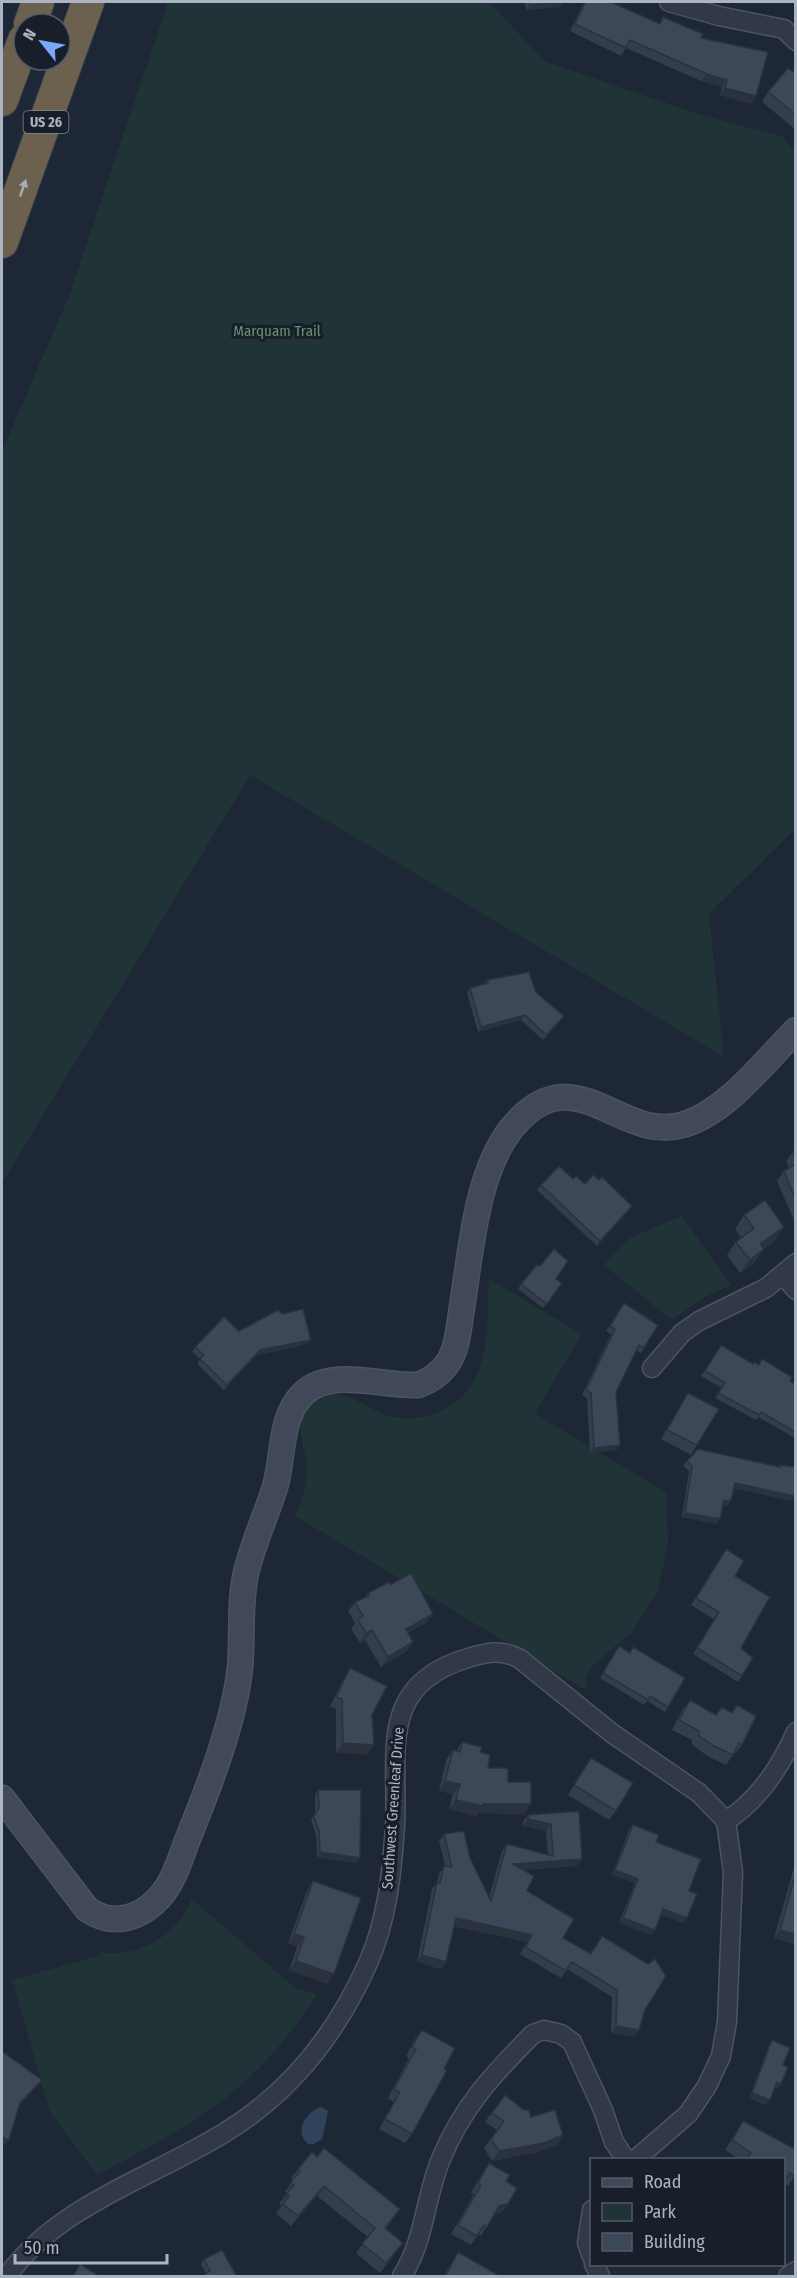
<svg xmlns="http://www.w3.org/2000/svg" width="797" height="2278" viewBox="0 0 797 2278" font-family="'Fira Sans Condensed',sans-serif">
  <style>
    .green { fill: #203336 }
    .water { fill: #31425d }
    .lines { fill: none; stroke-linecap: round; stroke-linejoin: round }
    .minor-casing { stroke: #4c5461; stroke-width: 21 }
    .secondary-casing { stroke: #4c5461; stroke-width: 27 }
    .motorway-casing { stroke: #39414d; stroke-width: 34 }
    .minor { stroke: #323946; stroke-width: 18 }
    .secondary { stroke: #404859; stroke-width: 24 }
    .motorway { stroke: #6c614f; stroke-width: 32 }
    .wall { fill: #343d4c }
    .shaded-wall { fill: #2a323e }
    .building { fill: #3c4758; stroke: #2a323e; stroke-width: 1.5 }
    .oneway { fill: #a5acb7 }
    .labels { text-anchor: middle; stroke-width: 6; stroke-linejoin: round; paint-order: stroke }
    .shield { fill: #181e2a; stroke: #7f8795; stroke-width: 1.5 }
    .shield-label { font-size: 14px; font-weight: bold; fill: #abb4c3 }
    .park-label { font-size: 15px; fill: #649370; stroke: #181e2a }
    .street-label { font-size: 15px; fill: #abb4c3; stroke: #181e2a }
  </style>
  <rect width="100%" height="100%" fill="#1e2735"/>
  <g class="green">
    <polygon points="168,2 489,2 546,62 702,115 783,137 795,152 795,829 709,914 724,1057 250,775 2,1183 2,451 69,296"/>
    <polygon points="682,1216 731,1285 703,1298 672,1320 604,1265 629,1238"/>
    <path d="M489 1279 582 1334 535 1414 667 1493 668 1546 657 1593 632 1632 591 1667 586 1679V1690L295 1516C302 1503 306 1488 307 1472 308 1452 291 1423 308 1406 316 1398 323 1393 335 1394 353 1395 369 1409 386 1415 423 1427 466 1407 479 1370 489 1342 487 1308 489 1279Z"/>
    <path d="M192 1899 295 1988 317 1994C255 2092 196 2123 97 2175L50 2112 12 1980 100 1955V1952C141 1958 175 1936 192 1899Z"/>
  </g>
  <path class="water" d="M321 2107 328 2111C328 2113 323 2135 322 2139L314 2144H308C293 2131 306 2112 321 2107Z"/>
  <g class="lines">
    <defs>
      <g id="minor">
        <polyline points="669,2 719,16 784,29 796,41"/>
        <polyline points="783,1275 796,1290"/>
        <polyline points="652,1368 682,1333 699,1321 766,1288 796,1263"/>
        <path d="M726 1821C759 1800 780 1768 796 1732"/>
        <polyline points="592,2210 587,2243 592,2257"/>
        <polyline points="594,2264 600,2276"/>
        <path d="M7 2276C60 2204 151 2178 224 2133 290 2093 337 2033 368 1963 387 1921 392 1872 395 1826 399 1754 376 1685 468 1658 487 1652 502 1649 520 1659L613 1734 699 1793 726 1821 733 1872 727 2022 721 2056 707 2086 688 2114 635 2160"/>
        <path d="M402 2276C425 2240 425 2197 441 2159 462 2107 494 2073 533 2034L544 2030 561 2034 572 2042 603 2110 614 2142 626 2160"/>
        <polyline points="788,2276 796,2271"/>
      </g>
      <path id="secondary" d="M2 1798 87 1909C112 1927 139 1919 159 1898 173 1883 180 1860 187 1841 208 1789 234 1723 240 1668 243 1636 239 1604 246 1573 253 1543 266 1516 275 1487 284 1457 279 1416 304 1393 332 1367 383 1387 418 1385 429 1381 440 1374 447 1364 458 1349 459 1325 462 1307 471 1251 476 1174 511 1129 573 1051 619 1143 682 1125 726 1113 764 1062 796 1030"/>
      <g id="motorway">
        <polyline points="30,24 38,2"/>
        <polyline points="2,100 24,40"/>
        <polyline points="2,242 88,2"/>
      </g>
    </defs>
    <use href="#minor" class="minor-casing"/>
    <use href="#secondary" class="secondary-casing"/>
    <use href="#motorway" class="motorway-casing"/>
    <use href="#minor" class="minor"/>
    <use href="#secondary" class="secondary"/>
    <use href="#motorway" class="motorway"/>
  </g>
  <g class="wall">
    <polygon points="524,2 563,2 560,7 527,10"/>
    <polygon points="584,2 611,2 659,24 663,17 701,38 751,104 720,95 722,87 701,81 626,48 621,56 570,31"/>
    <polygon points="795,73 795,129 762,102 768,92"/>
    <polygon points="487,980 536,992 561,1021 543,1040 521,1020 478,1032 467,993 470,988 484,984"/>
    <polygon points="795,1151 795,1219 794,1220 777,1181 784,1171 789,1168 786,1161 793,1152"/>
    <polygon points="573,1179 585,1184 599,1180 632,1206 597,1246 537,1190 541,1185"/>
    <polygon points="744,1215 775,1241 764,1249 754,1263 740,1273 727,1255 736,1242 741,1238 735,1229"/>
    <polygon points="556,1279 562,1283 543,1308 518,1289 521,1284"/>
    <polygon points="624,1303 658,1325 641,1353 636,1350 616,1392 617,1450 590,1453 587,1398 582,1395 611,1334 606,1331"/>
    <polygon points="239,1331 308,1344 257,1355 224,1390 197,1364 200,1359 192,1352 195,1347"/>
    <polygon points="721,1345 753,1364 795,1384 795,1438 758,1417 756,1420 715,1398 722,1388 701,1376"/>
    <polygon points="688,1393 697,1445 691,1455 661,1439 682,1403"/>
    <polygon points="687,1461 778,1467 780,1465 794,1496 791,1501 734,1488 727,1506 722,1505 720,1519 716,1524 682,1517 689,1471 683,1466"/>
    <polygon points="726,1549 735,1576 742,1676 738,1682 693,1654 714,1619 691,1605"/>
    <polygon points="390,1585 426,1623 408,1633 413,1642 407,1651 381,1667 365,1640 360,1643 351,1629 355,1623 348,1611 355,1602 365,1597 368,1593"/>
    <polygon points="619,1646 668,1707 665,1712 647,1701 644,1705 600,1678"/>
    <polygon points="350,1668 372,1715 367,1755 336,1752 336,1709 330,1706 344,1678"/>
    <polygon points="690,1700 716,1715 732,1713 737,1705 742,1745 735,1754 734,1753 726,1765 707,1756 692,1744 692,1740 672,1730 683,1709"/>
    <polygon points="462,1742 480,1752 488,1768 508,1782 524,1814 478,1813 477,1816 449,1809 453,1794 439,1791 446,1760 453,1750 456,1751"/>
    <polygon points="591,1758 616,1811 609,1820 568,1795"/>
    <polygon points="318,1790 356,1863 317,1857 316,1835 311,1820 315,1813 315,1795"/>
    <polygon points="579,1811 577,1866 524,1870 527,1891 563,1938 590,1953 602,1936 645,2010 639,2030 634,2037 611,2033 612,1997 567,1969 561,1978 520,1954 527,1942 454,1926 446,1962 441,1969 417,1962 432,1889 437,1882 439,1874 444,1866 445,1866 439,1841 444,1834 470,1858 489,1897 502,1851 507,1844 548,1855 546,1831 523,1826 523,1822 528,1815"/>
    <polygon points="633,1825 656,1842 689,1891 683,1923 661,1914 655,1930 651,1935 619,1923 635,1883 612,1875 629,1830"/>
    <polygon points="795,1864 795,1944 774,1938"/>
    <polygon points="313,1881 327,1984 289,1970 297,1947 288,1943 307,1891"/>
    <polygon points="422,2030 412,2134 405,2143 379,2129 394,2102 388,2098 409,2058 406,2056 415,2039"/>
    <polygon points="772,2040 783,2065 781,2084 778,2089 774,2088 766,2105 749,2098 769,2045"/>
    <polygon points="505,2095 531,2117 563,2135 557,2145 538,2152 492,2161 484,2148 497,2130 485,2122"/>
    <polygon points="743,2121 795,2149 795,2175 788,2186 784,2183 783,2160 741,2160 725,2150"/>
    <polygon points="489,2163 506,2181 508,2204 501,2213 494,2215 481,2236 478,2235 471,2245 451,2234 474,2194 471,2192"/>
    <polygon points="298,2169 393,2219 386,2229 396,2252 380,2273 356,2253 368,2237 317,2196 291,2226 276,2213 282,2206 279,2204 287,2193 285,2192 293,2180 291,2178"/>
    <polygon points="458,2252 500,2276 443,2277"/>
    <polygon points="204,2259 237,2277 206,2274 201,2264"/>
  </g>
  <g class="shaded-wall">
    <polygon points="563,2 560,7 527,10 530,5"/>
    <polygon points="707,74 727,80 722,87 701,81"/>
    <polygon points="725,88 756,96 751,104 720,95"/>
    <polygon points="525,1015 521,1020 478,1032 481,1027"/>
    <polygon points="632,1206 629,1211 597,1246 600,1241"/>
    <polygon points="784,1227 775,1241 751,1258 760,1244"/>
    <polygon points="764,1249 754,1263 740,1273 750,1260"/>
    <polygon points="311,1340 308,1344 257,1355 224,1390 227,1385 260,1350"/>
    <polygon points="620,1445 617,1450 590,1453 594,1448"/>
    <polygon points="735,1483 794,1496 791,1501 731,1487"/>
    <polygon points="724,1500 731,1501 727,1506 720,1505"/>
    <polygon points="685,1513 720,1519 716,1524 682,1517"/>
    <polygon points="433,1614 426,1623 399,1638 406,1629"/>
    <polygon points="372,1630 365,1640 360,1643 366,1633"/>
    <polygon points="413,1642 407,1651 381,1667 388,1657"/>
    <polygon points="343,1743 374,1745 367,1755 336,1752"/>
    <polygon points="445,1781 460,1784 453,1794 439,1791"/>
    <polygon points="456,1800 531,1804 524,1814 478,1813 477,1816 449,1809"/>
    <polygon points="528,1819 551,1824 546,1831 523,1826"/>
    <polygon points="320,1852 360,1858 356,1863 317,1857"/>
    <polygon points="582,1859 577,1866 508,1871 513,1864"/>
    <polygon points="615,1870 638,1879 635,1883 612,1875"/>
    <polygon points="663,1909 687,1918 683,1923 659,1914"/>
    <polygon points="456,1918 532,1935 527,1942 451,1925"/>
    <polygon points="623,1918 655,1930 651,1935 619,1923"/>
    <polygon points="780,1930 795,1934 795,1944 774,1938"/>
    <polygon points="294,1934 304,1937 297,1947 288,1943"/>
    <polygon points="422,1955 446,1962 441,1969 417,1962"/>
    <polygon points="296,1961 334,1974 327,1984 289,1970"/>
    <polygon points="616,2026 639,2030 634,2037 611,2033"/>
    <polygon points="42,2080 39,2085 17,2108 20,2103"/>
    <polygon points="777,2082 781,2084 778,2089 773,2087"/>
    <polygon points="752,2093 770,2100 766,2105 749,2098"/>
    <polygon points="563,2135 557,2145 538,2152 492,2161 499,2151"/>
    <polygon points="2,2137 9,2140 5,2145 2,2143"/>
    <polygon points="324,2186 317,2196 291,2226 298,2216"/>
    <polygon points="508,2204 501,2213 493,2215 499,2206"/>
  </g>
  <g class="building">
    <polygon points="529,2 563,2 530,5"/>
    <polygon points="585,2 611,2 660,24 663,17 703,34 701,38 768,52 756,96 725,88 727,80 707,74 630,40 626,48 575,24"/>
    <polygon points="788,68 795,73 795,114 768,92"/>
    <polygon points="529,972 536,992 564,1016 546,1035 525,1015 481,1027 470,988 488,983 487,980"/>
    <polygon points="795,1151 795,1159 793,1152"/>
    <polygon points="795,1164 795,1198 784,1171"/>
    <polygon points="559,1166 573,1179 576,1176 585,1184 593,1175 599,1180 602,1177 632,1206 600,1241 541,1185"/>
    <polygon points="765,1200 784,1227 760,1244 764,1249 750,1260 736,1242 754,1228 744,1215"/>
    <polygon points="554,1249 568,1261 556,1279 562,1283 547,1304 521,1284 537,1265 540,1266"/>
    <polygon points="624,1303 658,1325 644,1348 639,1345 616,1392 620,1445 594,1448 591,1393 586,1390 615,1329 610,1326"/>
    <polygon points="303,1309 311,1340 260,1350 227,1385 200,1359 204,1355 195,1347 224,1317 239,1331 278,1310 282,1314"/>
    <polygon points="721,1345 753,1364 754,1362 759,1365 762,1359 792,1377 790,1381 795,1384 795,1432 761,1412 759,1415 718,1393 725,1383 705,1371"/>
    <polygon points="688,1393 719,1409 697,1445 667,1430"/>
    <polygon points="698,1449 780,1467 780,1465 795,1467 795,1489 794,1496 735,1483 731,1501 724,1500 720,1519 685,1513 692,1466 687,1461"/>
    <polygon points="726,1549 744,1561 735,1576 770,1597 741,1648 753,1658 742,1676 697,1648 719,1612 696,1598"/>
    <polygon points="411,1573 433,1614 406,1629 413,1642 388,1657 372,1630 366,1633 358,1620 363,1616 355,1602 369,1596 368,1593 389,1582 390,1585"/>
    <polygon points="619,1646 630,1653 633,1647 685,1678 668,1707 650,1696 648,1700 603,1673"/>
    <polygon points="350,1668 387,1686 372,1715 374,1745 343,1743 342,1699 336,1697"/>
    <polygon points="690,1700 716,1715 722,1707 732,1713 737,1705 756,1716 742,1745 739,1743 733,1755 714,1746 698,1735 699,1731 679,1720"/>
    <polygon points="462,1742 482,1747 480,1752 490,1755 488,1768 508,1768 508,1782 531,1782 531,1804 483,1804 483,1806 456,1800 460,1784 445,1781 453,1750 460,1752"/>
    <polygon points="591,1758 633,1783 616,1811 574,1785"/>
    <polygon points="318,1790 361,1790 360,1858 320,1852 319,1831 314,1816 319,1808"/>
    <polygon points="579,1811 582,1859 513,1864 534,1876 527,1891 574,1919 563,1938 591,1954 602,1936 648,1964 655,1959 666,1976 645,2010 639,2030 616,2026 617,1990 572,1962 566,1971 525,1947 532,1935 456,1918 446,1962 422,1955 437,1882 440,1883 444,1866 452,1867 444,1834 464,1831 470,1858 491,1901 507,1844 553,1856 551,1824 528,1819 528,1815"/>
    <polygon points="633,1825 659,1835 656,1842 701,1859 689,1891 697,1894 687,1918 663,1909 655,1930 623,1918 638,1879 615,1870"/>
    <polygon points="795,1876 795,1934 780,1930"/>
    <polygon points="313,1881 361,1898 334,1974 296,1961 304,1937 294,1934"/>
    <polygon points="422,2030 455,2048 444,2069 447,2070 412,2134 385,2119 400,2092 394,2089 416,2049 412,2047"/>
    <polygon points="772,2040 790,2048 783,2065 788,2067 781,2084 777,2082 770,2100 752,2093"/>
    <polygon points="3,2052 42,2080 20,2103 9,2140 2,2137 2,2053"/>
    <polygon points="505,2095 524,2110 529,2110 531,2117 555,2110 563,2135 544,2143 499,2151 491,2139 504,2121 492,2113"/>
    <polygon points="743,2121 795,2149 795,2176 790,2173 783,2183 783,2160 747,2160 751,2153 732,2140"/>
    <polygon points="324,2148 400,2209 385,2228 403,2243 386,2263 362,2244 375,2228 324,2186 298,2216 283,2204 289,2196 286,2195 294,2185 291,2182 300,2171 298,2169 312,2152 317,2157"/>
    <polygon points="489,2163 510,2175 506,2181 517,2188 508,2204 499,2206 487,2227 484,2225 477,2236 458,2225 481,2185 478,2183"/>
    <polygon points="222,2250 237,2277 201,2277 210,2271 204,2259"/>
    <polygon points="458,2252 500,2276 445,2277"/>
    <polygon points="80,2264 101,2277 73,2277"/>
  </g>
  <defs><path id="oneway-solid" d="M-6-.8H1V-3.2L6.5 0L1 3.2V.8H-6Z" transform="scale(1.5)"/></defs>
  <use class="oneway" href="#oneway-solid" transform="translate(23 188) rotate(-71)"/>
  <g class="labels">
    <rect class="shield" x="23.5" y="111" width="45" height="22" rx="4.5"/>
    <g class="shield-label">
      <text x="46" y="127">US 26</text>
    </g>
    <g class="park-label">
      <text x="277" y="336">Marquam Trail</text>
    </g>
    <g class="street-label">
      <text transform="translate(393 1808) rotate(-86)" y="5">Southwest Greenleaf Drive</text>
    </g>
  </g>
  <rect width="797" height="2278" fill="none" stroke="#abb4c3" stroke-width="6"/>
  <rect x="590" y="2158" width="195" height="108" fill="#181e2a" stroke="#535a67" stroke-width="1.5"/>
  <rect x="602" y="2178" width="30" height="9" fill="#404859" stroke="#535a67" stroke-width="1.5"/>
  <text x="644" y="2188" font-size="18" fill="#abb4c3">Road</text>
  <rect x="602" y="2203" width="30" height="18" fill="#203336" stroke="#535a67" stroke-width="1.5"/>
  <text x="644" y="2218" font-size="18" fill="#abb4c3">Park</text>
  <rect x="602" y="2233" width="30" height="18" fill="#3c4758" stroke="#535a67" stroke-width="1.5"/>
  <text x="644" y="2248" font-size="18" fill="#abb4c3">Building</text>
  <g transform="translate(42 42) rotate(301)"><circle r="28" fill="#181e2a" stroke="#535a67" stroke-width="1.5"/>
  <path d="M0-4.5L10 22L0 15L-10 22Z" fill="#7ba7f8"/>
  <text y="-9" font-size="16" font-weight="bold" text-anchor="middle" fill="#abb4c3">N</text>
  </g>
  <path d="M15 2254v9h152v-9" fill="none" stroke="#abb4c3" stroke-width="3"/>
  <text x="24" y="2254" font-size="18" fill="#abb4c3" stroke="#181e2a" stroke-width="4.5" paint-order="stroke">50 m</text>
</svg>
